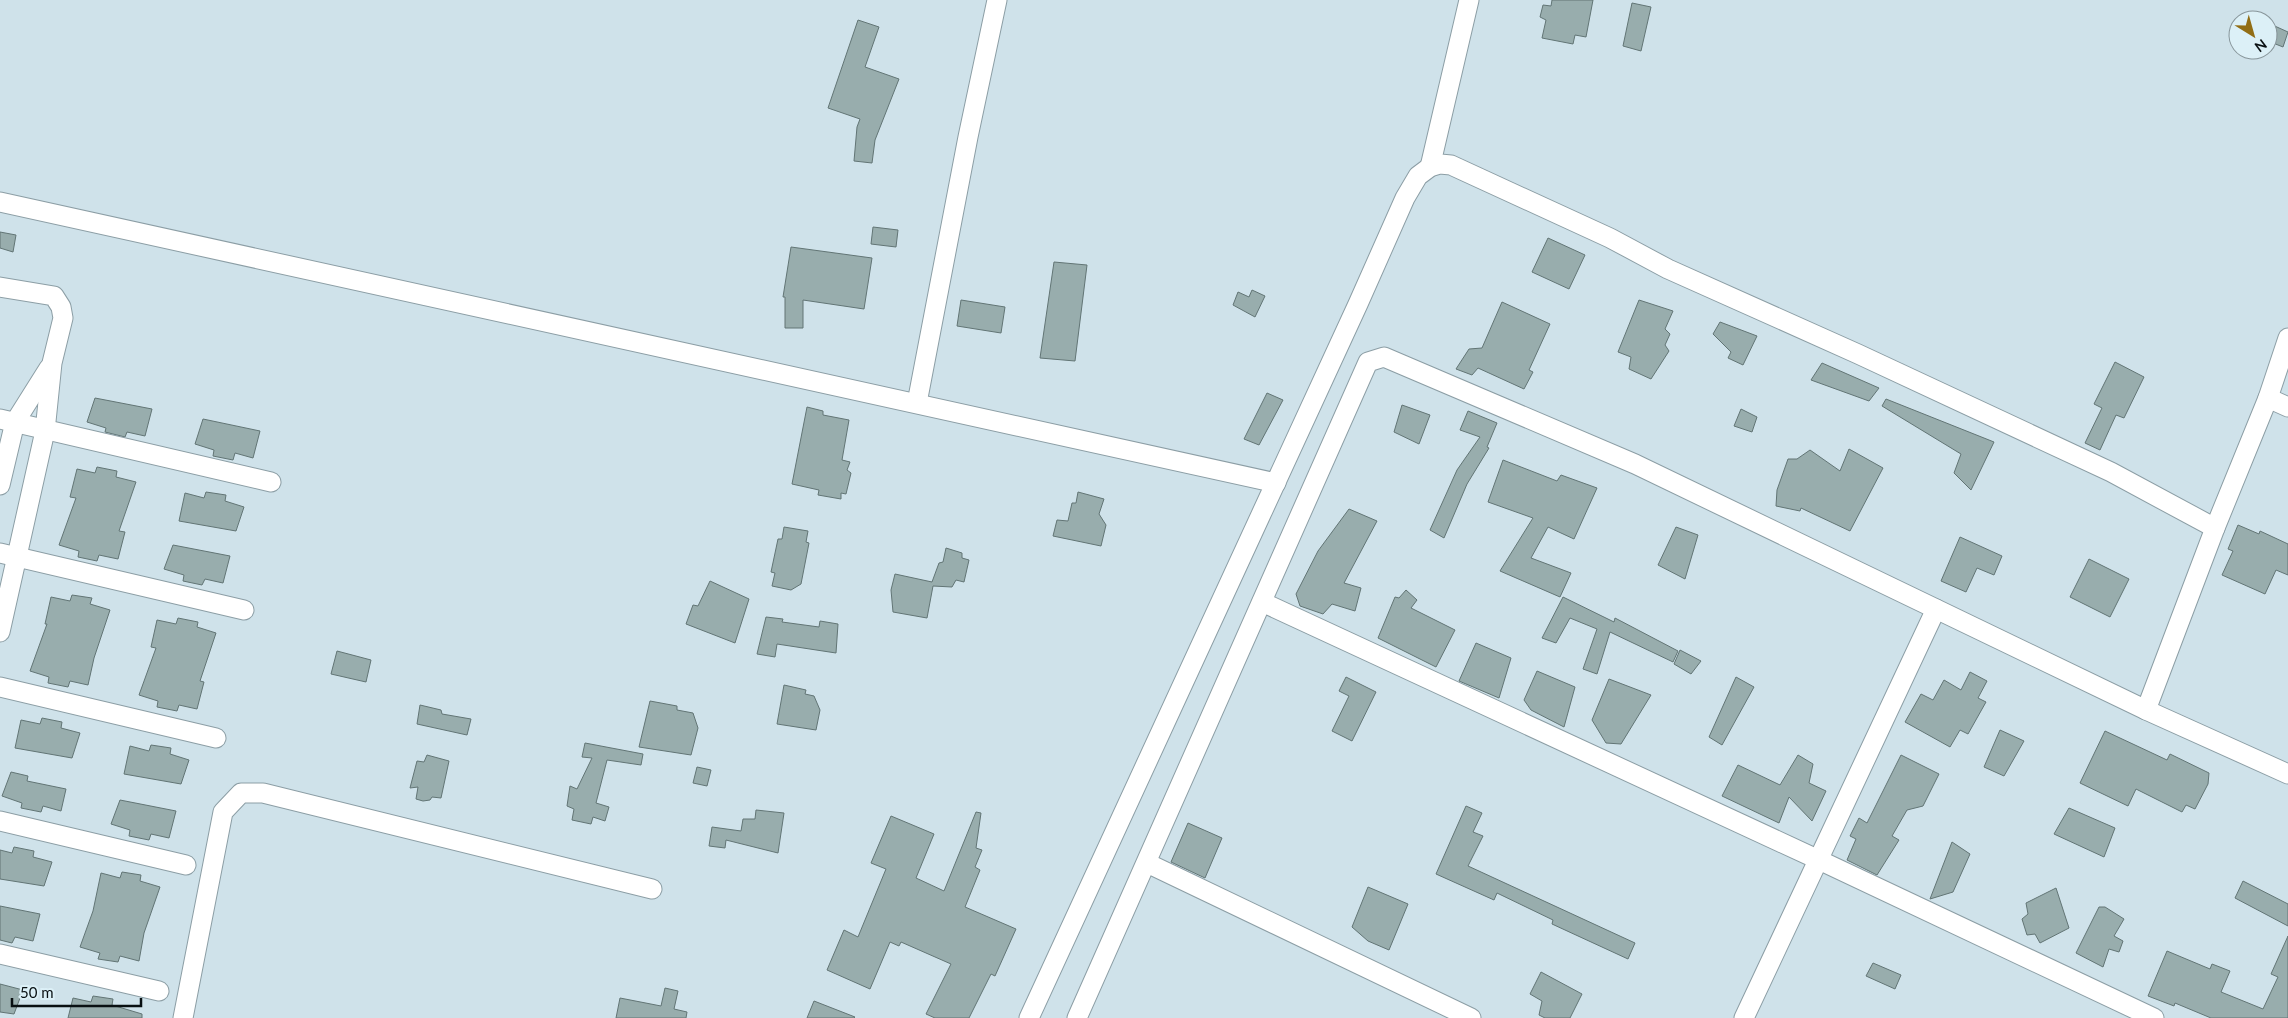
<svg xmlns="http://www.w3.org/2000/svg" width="2288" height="1018" viewBox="0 0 2288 1018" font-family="Lato,sans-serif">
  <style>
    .building { fill: #98adad; stroke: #627575 }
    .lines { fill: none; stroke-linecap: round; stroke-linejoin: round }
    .minor-casing { stroke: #8c9ea5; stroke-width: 21 }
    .minor { stroke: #fff; stroke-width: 19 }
  </style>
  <rect width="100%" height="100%" fill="#cfe2ea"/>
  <g class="building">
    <polygon points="1552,0 1593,0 1586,37 1575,35 1573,44 1542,38 1546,20 1540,17 1543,5 1551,6"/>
    <polygon points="1632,3 1651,7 1641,51 1623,46"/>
    <polygon points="858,20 879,27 865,67 899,79 875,140 872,163 854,161 857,127 860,119 828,108"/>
    <polygon points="2268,23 2288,32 2283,47 2268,41"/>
    <polygon points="873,227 898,230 896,247 871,244"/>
    <polygon points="0,232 16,235 13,252 0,248"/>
    <polygon points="1548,238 1585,255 1569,289 1532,272"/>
    <polygon points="791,247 872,258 864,309 803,300 803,328 785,328 785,297 783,297"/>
    <polygon points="1054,262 1087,265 1075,361 1040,358"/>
    <polygon points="1252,290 1265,296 1255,317 1233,305 1238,292 1249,297"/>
    <polygon points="961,300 1005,307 1001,333 957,326"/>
    <polygon points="1639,300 1673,311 1665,329 1670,334 1665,345 1669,351 1651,379 1629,369 1631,357 1618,352"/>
    <polygon points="1502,302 1550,324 1529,370 1533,372 1524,389 1478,368 1472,375 1456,369 1469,349 1482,348"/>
    <polygon points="1720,322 1757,336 1743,365 1728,358 1731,352 1713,334"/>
    <polygon points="2115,362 2144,377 2124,418 2116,415 2100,450 2085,443 2102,408 2094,404"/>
    <polygon points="1822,363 1879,388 1869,401 1811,380"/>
    <polygon points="1267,393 1283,400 1259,445 1244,439"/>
    <polygon points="95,398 152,409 145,436 127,432 125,437 105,432 106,428 87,422"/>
    <polygon points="1886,399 1994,442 1971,490 1954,473 1961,454 1882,406"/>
    <polygon points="1402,405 1430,415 1419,444 1394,432"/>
    <polygon points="807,407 823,411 823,415 849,420 842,460 850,462 847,470 851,473 846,494 841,493 841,499 818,495 819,490 792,484"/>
    <polygon points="1741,409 1757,417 1752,432 1734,426"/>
    <polygon points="1468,411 1497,423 1487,447 1489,448 1467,484 1444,538 1430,530 1457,470 1480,437 1460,430"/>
    <polygon points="203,419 260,431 253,458 235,453 233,460 213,456 214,450 195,444"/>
    <polygon points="1849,449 1883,468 1850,531 1801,508 1800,511 1776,506 1777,490 1788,459 1797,459 1810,450 1840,471"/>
    <polygon points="1503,460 1557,481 1561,475 1597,488 1574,539 1548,527 1531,558 1571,573 1560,597 1500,571 1533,518 1488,502"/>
    <polygon points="97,467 117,471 116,477 136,482 119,531 125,532 118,559 99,555 97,561 78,557 79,551 59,545 76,498 70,497 77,469 95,473"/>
    <polygon points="206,492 226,495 225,501 244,507 236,531 179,521 185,493 204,498"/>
    <polygon points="1078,492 1104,499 1099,514 1106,525 1101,546 1053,536 1057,520 1068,521 1072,503 1076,503"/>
    <polygon points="1349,509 1377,521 1344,583 1361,588 1355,611 1332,604 1323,614 1300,606 1296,594 1318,551"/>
    <polygon points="2238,525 2259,534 2260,531 2288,544 2288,575 2276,570 2265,594 2222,575 2233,551 2228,549"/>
    <polygon points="784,527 808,531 806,542 809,543 801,584 791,590 772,586 775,573 771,572 778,539 782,539"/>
    <polygon points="1676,527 1698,535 1685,579 1658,565"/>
    <polygon points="1960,537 2002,556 1994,575 1977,568 1966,592 1941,581"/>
    <polygon points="173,545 230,556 223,583 205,579 202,585 183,581 184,575 164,569"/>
    <polygon points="946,548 962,553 962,558 969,560 964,582 956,580 952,587 933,586 927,618 893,612 891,590 895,574 932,582 939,563 943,562"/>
    <polygon points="2089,559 2129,579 2110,617 2070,597"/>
    <polygon points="710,581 749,599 735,643 686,624 693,605 698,606"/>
    <polygon points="1406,590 1417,600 1411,608 1455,630 1436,667 1378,638 1395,597 1399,598"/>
    <polygon points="72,595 92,598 90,604 110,610 94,658 88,685 70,681 68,687 48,683 49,677 30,671 47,624 45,624 51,597 70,601"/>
    <polygon points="1563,597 1614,622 1615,618 1678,651 1673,662 1610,632 1597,674 1583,669 1597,629 1570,618 1556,643 1542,638"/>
    <polygon points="766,617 783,619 782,622 819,627 820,621 838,624 836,653 777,644 775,657 757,654"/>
    <polygon points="178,618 198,622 197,627 216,633 200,681 204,682 197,709 179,705 177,711 157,707 158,701 139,695 156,648 151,647 157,620 176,624"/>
    <polygon points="1476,643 1511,658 1499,698 1459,681"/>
    <polygon points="1680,650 1701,661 1691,674 1674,664"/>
    <polygon points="337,651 371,660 366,682 331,674"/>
    <polygon points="1537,671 1575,687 1564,727 1531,710 1524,700"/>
    <polygon points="1970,672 1987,681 1978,698 1986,702 1968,734 1960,730 1950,747 1905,722 1921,694 1933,700 1944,680 1961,690"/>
    <polygon points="1346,677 1376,692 1352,741 1332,731 1349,696 1339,691"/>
    <polygon points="1736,677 1754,687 1722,745 1709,737"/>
    <polygon points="1609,679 1651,695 1621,744 1606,743 1592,720"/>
    <polygon points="784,685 806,690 805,694 814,696 820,710 816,730 777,724"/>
    <polygon points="650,701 677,706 677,710 693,713 698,728 691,755 639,747"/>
    <polygon points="420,705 441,710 442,714 471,719 467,735 417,724"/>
    <polygon points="42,718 62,722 61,728 80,733 72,758 15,748 21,720 40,724"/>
    <polygon points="2000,730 2024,741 2004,776 1984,767"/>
    <polygon points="2105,731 2167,760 2170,754 2209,773 2208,784 2195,809 2186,805 2182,812 2136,789 2128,806 2080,783"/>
    <polygon points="585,743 643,754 641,765 607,760 596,803 609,807 605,821 593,817 591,824 572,820 574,809 567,806 570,786 577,789 592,758 582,757"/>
    <polygon points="151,745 171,748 170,754 189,760 181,784 124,774 130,746 149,751"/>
    <polygon points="427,755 449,761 441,798 432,797 430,800 423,801 416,799 418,787 410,788 417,761 424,762"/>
    <polygon points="1798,755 1813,764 1809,783 1826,791 1812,821 1789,797 1779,823 1722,796 1738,765 1780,785"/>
    <polygon points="1901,755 1939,774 1923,806 1907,810 1892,836 1899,840 1877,875 1847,860 1856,839 1850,836 1859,818 1867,823"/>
    <polygon points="697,767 711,770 707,786 693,783"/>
    <polygon points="11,772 28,776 27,781 66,789 61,811 43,806 41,812 21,808 22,803 2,796"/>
    <polygon points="120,800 176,811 169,838 151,834 149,840 129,836 130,830 111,824"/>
    <polygon points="1466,806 1482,813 1473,832 1483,836 1468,866 1635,943 1628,959 1552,924 1553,920 1497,893 1494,900 1436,874"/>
    <polygon points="2069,808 2115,828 2104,857 2054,834"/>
    <polygon points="756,810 784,813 778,853 726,840 725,848 709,846 712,827 741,831 743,819 755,819"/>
    <polygon points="976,812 981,813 976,848 982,850 975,867 980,870 965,907 1016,929 995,976 991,974 969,1018 935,1018 926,1014 951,964 901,942 899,946 890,942 870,989 827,970 844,930 858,937 886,869 871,863 891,816 934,834 916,878 944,891"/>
    <polygon points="1188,823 1222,838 1205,878 1171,862"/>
    <polygon points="1952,842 1970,854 1953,892 1930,899"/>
    <polygon points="14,847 34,851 33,857 52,862 44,886 0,879 0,850 12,853"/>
    <polygon points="122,872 141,875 140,881 160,887 144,933 139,961 120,956 118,962 98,959 100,953 80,947 93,911 101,873 120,878"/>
    <polygon points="2243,881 2288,904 2288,926 2235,898"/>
    <polygon points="1368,887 1408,904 1389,950 1368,941 1352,927"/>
    <polygon points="2056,888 2069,928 2040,943 2035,934 2027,935 2022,919 2028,914 2026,903"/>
    <polygon points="0,906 40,914 33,941 15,937 12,943 0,940"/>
    <polygon points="2099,907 2105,907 2124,919 2114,936 2123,941 2119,952 2109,949 2103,967 2076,953"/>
    <polygon points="2288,936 2288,1018 2211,1018 2175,1003 2174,1006 2148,996 2167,951 2210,969 2212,964 2230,971 2221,992 2263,1009 2278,977 2271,974"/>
    <polygon points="1873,963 1901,975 1895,989 1866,976"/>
    <polygon points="1541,972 1582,994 1570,1018 1545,1018 1539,1015 1542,1001 1530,994"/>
    <polygon points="0,984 23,990 14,1014 0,1012"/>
    <polygon points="665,988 678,991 674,1009 687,1012 686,1018 616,1018 620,998 661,1006"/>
    <polygon points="93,996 113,999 112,1005 142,1014 142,1018 68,1018 73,998 91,1002"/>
    <polygon points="814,1001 855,1017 854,1018 807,1018"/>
  </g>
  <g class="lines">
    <defs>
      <g id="minor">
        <polyline points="1430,167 1469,0"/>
        <polyline points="0,202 1276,483"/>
        <polyline points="0,287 54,296 61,307 63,318 52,363 45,431 0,632"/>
        <polyline points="2268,398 2288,407"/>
        <polyline points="917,403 968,137 997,0"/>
        <polyline points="0,419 271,482"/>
        <polyline points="0,485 15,422 49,368"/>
        <polyline points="0,553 244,610"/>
        <polyline points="1262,602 1819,860 2154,1018"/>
        <polyline points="0,687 216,738"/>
        <polyline points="2146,710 2215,528 2268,398 2288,338"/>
        <polyline points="0,821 186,865"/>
        <polyline points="1147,863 1471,1018"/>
        <polyline points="0,954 159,991"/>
        <polyline points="183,1018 223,812 241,793 263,793 652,889"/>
        <polyline points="1029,1018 1358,304 1405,198 1418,176 1430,167 1440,164 1451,165 1610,238 1668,269 1858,354 2111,472 2215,528"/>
        <polyline points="1077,1018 1368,362 1384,357 1635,464 2146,710 2288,774"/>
        <polyline points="1744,1018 1936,609"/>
      </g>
    </defs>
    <use href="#minor" class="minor-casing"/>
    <use href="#minor" class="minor"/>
  </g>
  <g transform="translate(2253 35) rotate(143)"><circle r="24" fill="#dcf0f7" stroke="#88969b"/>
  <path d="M0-4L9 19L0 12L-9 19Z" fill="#926e15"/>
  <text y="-8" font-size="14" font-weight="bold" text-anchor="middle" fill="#091012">N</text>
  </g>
  <path d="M12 998v8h129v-8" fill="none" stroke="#091012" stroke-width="2.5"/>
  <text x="20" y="998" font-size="15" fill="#091012" stroke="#dcf0f7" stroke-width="4" paint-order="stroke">50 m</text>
</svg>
